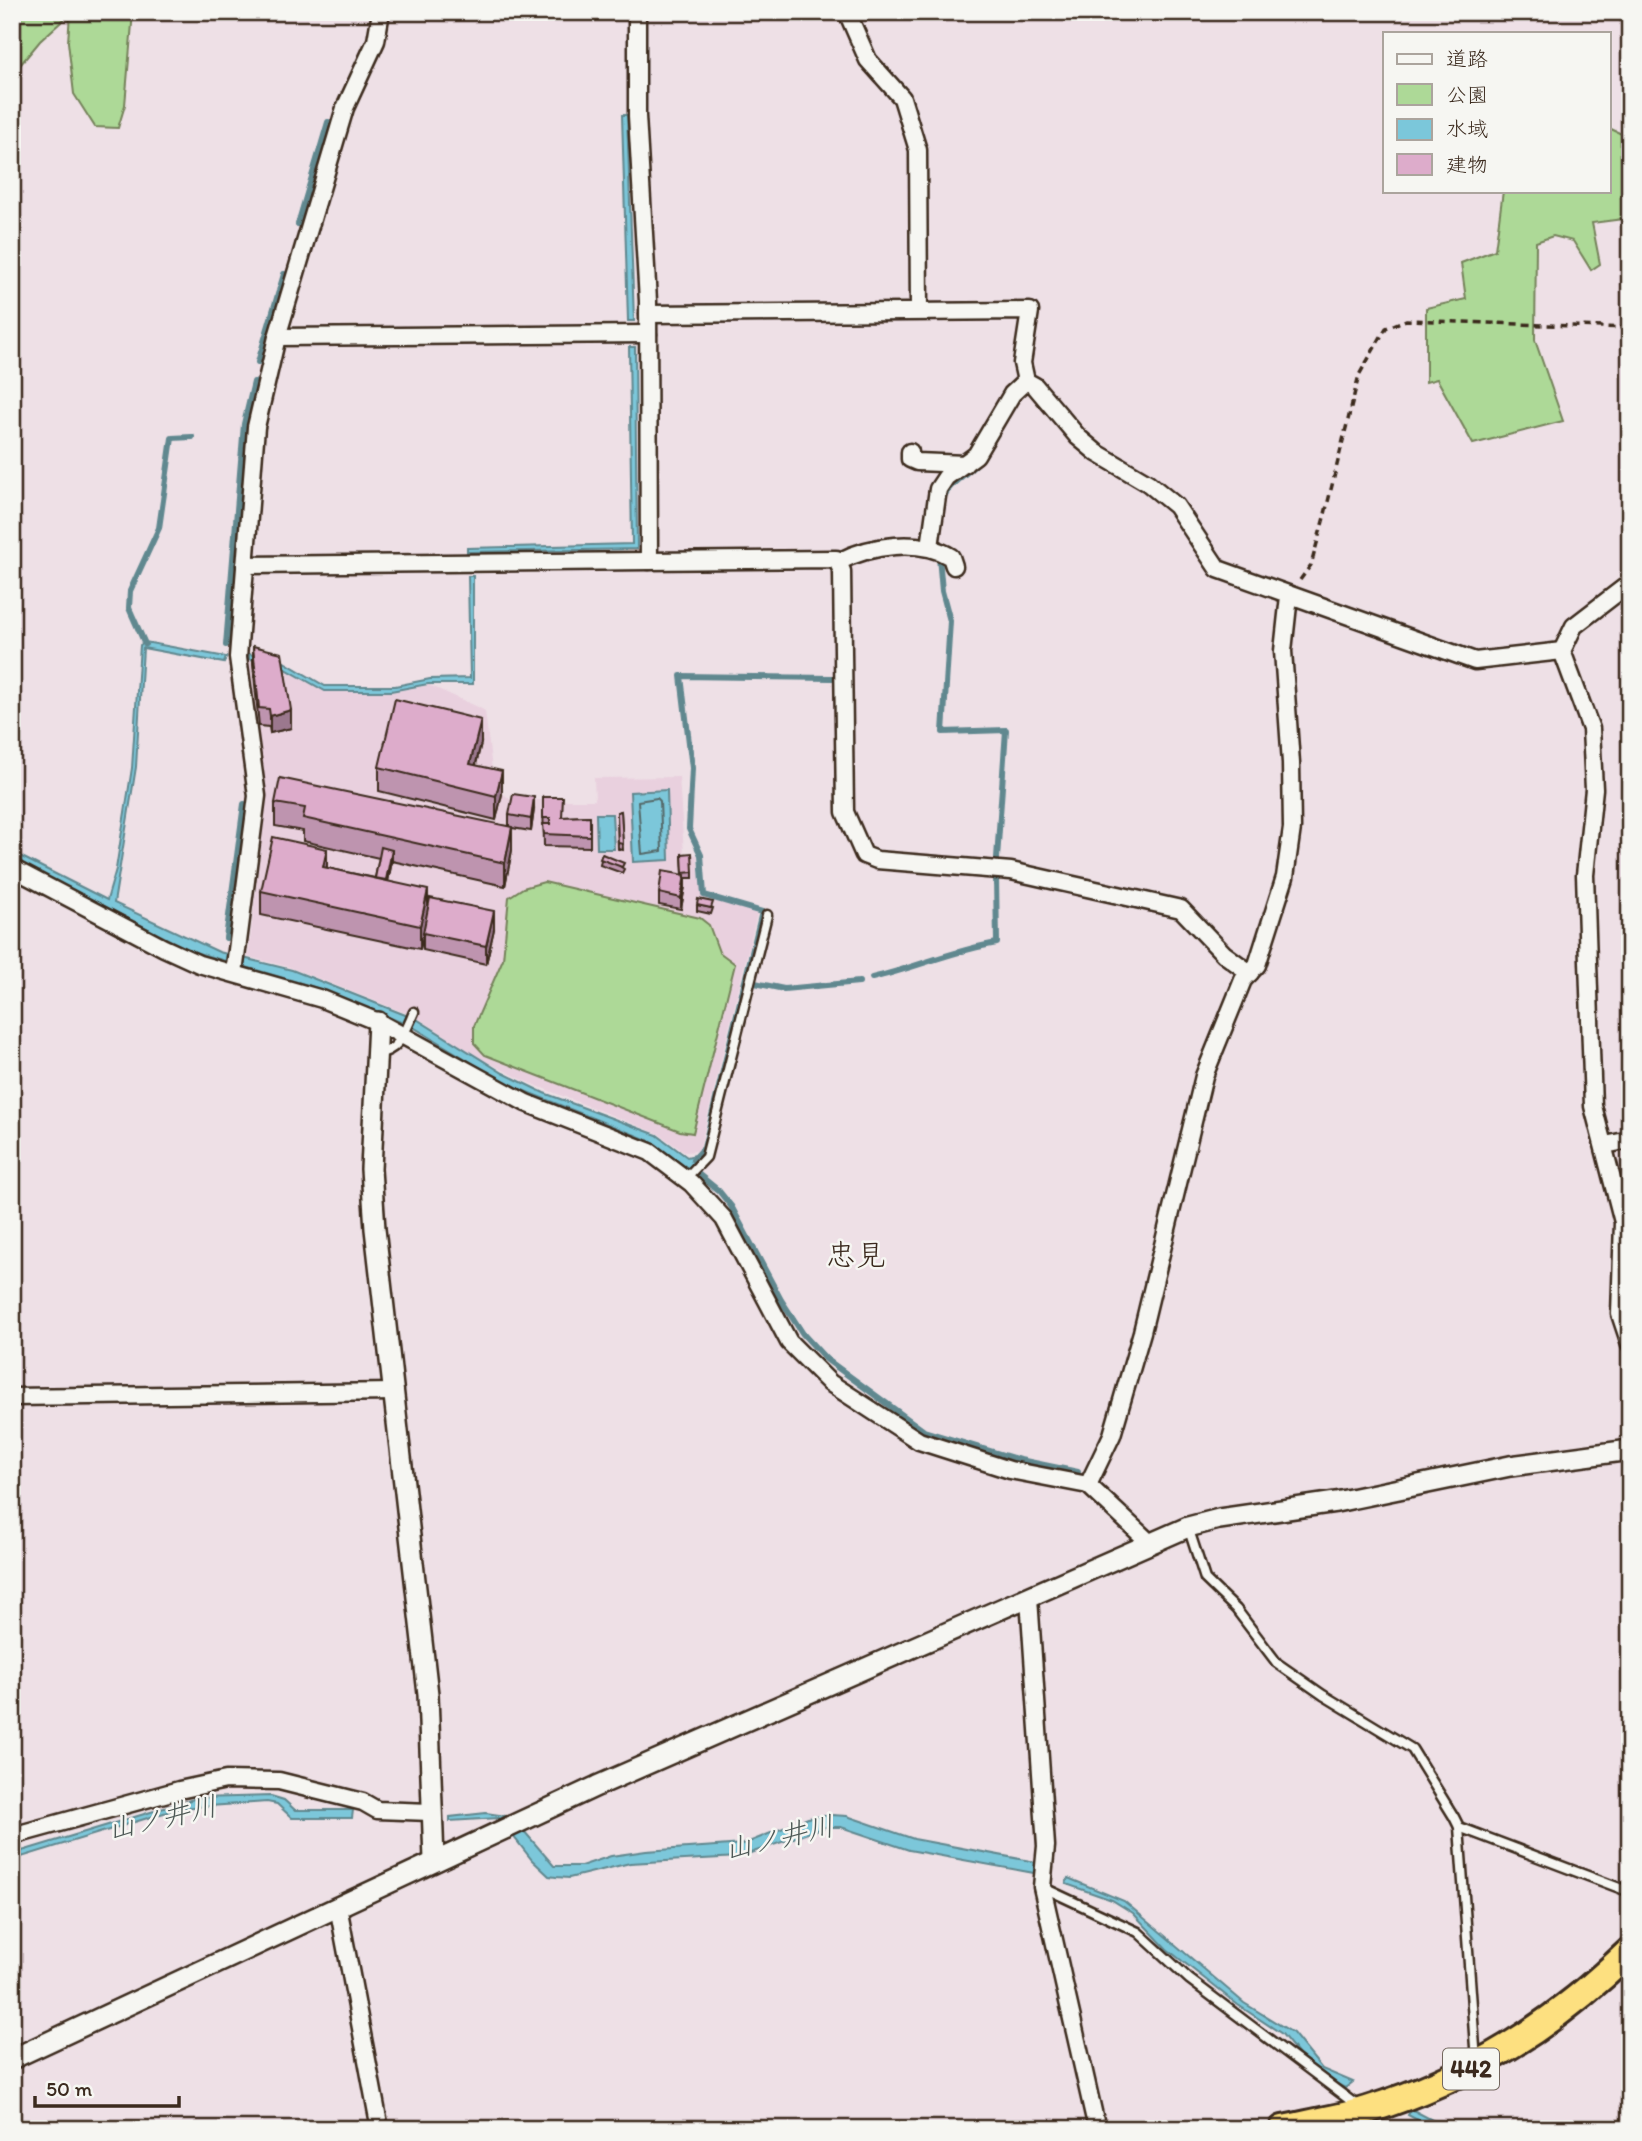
<svg xmlns="http://www.w3.org/2000/svg" width="1642" height="2141" viewBox="0 0 1642 2141" font-family="Itim,'Klee One',sans-serif">
  <style>
    .built { fill: #e9d0de }
    .green { fill: #add997; stroke: #74825a; stroke-width: 2 }
    .water { fill: #7bc7da; stroke: #61888f; stroke-width: 2 }
    .lines { fill: none; stroke-linecap: round; stroke-linejoin: round }
    .shore { stroke: #556969; stroke-width: 2 }
    .stream { stroke: #61888f; stroke-width: 6 }
    .service-casing { stroke: #3b2a1e; stroke-width: 13 }
    .minor-casing { stroke: #3b2a1e; stroke-width: 21 }
    .tertiary-casing { stroke: #3b2a1e; stroke-width: 24 }
    .trunk-casing { stroke: #3b2a1e; stroke-width: 32 }
    .path { stroke: #3b2a1e; stroke-width: 3.5; stroke-dasharray: 7 5; stroke-linecap: butt }
    .service { stroke: #f6f6f2; stroke-width: 8 }
    .minor { stroke: #f6f6f2; stroke-width: 16 }
    .tertiary { stroke: #f6f6f2; stroke-width: 19 }
    .trunk { stroke: #fde080; stroke-width: 26 }
    .wall { fill: #be94af; stroke: #3b2a1e; stroke-width: 2 }
    .shaded-wall { fill: #9b788e; stroke: #3b2a1e; stroke-width: 2 }
    .building { fill: #ddaccb; stroke: #3b2a1e; stroke-width: 2 }
    .labels { text-anchor: middle; stroke-width: 5; stroke-linejoin: round; paint-order: stroke }
    .shield { fill: #f6f6f2; stroke: #73675e; stroke-width: 2 }
    .shield-label { font-size: 24px; font-weight: bold; fill: #3b2a1e }
    .water-label { font-size: 28px; font-style: italic; fill: #4e5956; stroke: #f6f6f2 }
    .quarter-label { font-size: 30px; fill: #3b2a1e; stroke: #f6f6f2 }
  </style>
  <rect width="100%" height="100%" fill="#eee0e6"/>
  <filter id="ink" filterUnits="userSpaceOnUse"><feTurbulence type="fractalNoise" baseFrequency=".0143" numOctaves="2"/><feDisplacementMap in="SourceGraphic" scale="14" xChannelSelector="R" yChannelSelector="G"/><feConvolveMatrix kernelMatrix="1 2 1 2 8 2 1 2 1" color-interpolation-filters="sRGB"/></filter>
  <g filter="url(#ink)">
    <polygon class="built" points="249,660 277,664 323,691 392,692 429,685 478,707 485,711 493,778 499,790 511,800 595,800 594,778 679,777 684,853 697,855 702,896 757,914 699,1151 684,1152 659,1134 527,1082 481,1059 418,1018 289,967 248,957 267,796"/>
    <g class="green">
      <polygon points="12,12 133,12 125,105 118,128 95,127 74,94 68,42 70,14 40,41 16,70 12,64"/>
      <polygon points="1609,128 1630,138 1630,218 1592,223 1600,264 1591,270 1573,241 1553,236 1536,242 1535,340 1563,421 1473,444 1437,379 1426,382 1426,308 1466,299 1461,263 1495,250 1503,191 1609,191"/>
      <polygon points="544,882 700,918 709,925 719,952 735,964 693,1133 680,1131 485,1055 474,1043 474,1026 503,959 509,897 523,888"/>
    </g>
    <g class="water">
      <polygon points="622,115 627,115 634,321 628,321"/>
      <polygon points="629,347 635,347 637,549 467,552 467,548 632,544"/>
      <polygon points="468,576 473,576 473,684 428,684 391,691 325,691 277,664 249,659 249,654 284,662 325,686 395,686 430,679 470,678"/>
      <polygon points="145,642 226,657 224,663 143,648 136,767 114,903 219,952 292,970 418,1020 503,1073 544,1093 657,1135 687,1157 699,1154 689,1171 650,1141 507,1084 413,1027 311,986 191,951 12,859 12,852 107,900 116,869 132,768 140,645"/>
      <polygon points="667,790 669,860 633,862 630,792"/>
      <polygon points="596,814 612,814 614,849 597,849"/>
      <polygon points="271,1796 284,1800 295,1810 353,1810 352,1818 292,1818 277,1804 267,1802 180,1808 12,1860 12,1854 197,1798"/>
      <polygon points="486,1813 512,1817 554,1866 581,1866 611,1856 646,1851 744,1844 808,1818 832,1815 847,1816 914,1839 1036,1862 1034,1873 909,1850 841,1827 825,1827 739,1857 630,1863 569,1878 556,1877 549,1876 532,1860 499,1818 450,1821 450,1817"/>
      <polygon points="1068,1878 1124,1901 1244,2003 1293,2033 1322,2069 1353,2082 1345,2088 1313,2072 1282,2034 1238,2005 1167,1949 1133,1913 1112,1900 1066,1884"/>
      <polygon points="1411,2109 1434,2121 1460,2124 1630,2125 1630,2129 1434,2129 1408,2115"/>
    </g>
    <g class="lines">
      <polygon class="shore" points="657,798 660,801 662,851 642,854 638,801"/>
      <g class="stream">
        <polyline points="298,224 328,122"/>
        <polyline points="258,362 284,274"/>
        <path d="M943 499C951 478 974 472 985 454"/>
        <polyline points="939,557 942,591 950,621 943,732 1006,730 997,858"/>
        <polyline points="1628,596 1630,598"/>
        <polyline points="145,644 129,608 130,591 159,528 172,438 192,437"/>
        <polyline points="226,645 244,424 254,382"/>
        <polyline points="226,938 244,804"/>
        <path d="M872 978C915 968 954 950 997 943L996 877"/>
        <polyline points="755,983 784,989 859,982"/>
        <polyline points="693,1160 704,1148 762,912 704,895 701,855 689,829 692,768 681,676 832,678"/>
        <polyline points="692,1169 719,1191 731,1206 781,1300 803,1334 826,1359 924,1431 1020,1460 1078,1472"/>
      </g>
      <defs>
        <g id="service">
          <path d="M376 1054C400 1051 405 1032 414 1012"/>
          <polyline points="686,1178 706,1157 767,915"/>
          <polyline points="1188,1527 1205,1579 1236,1609 1277,1663 1323,1695 1412,1749 1454,1817 1459,1827 1476,2061"/>
          <polyline points="1459,1827 1630,1892"/>
          <polyline points="1042,1887 1138,1932 1189,1979 1359,2107"/>
        </g>
        <g id="minor">
          <polyline points="637,12 637,116 648,301 649,561"/>
          <polyline points="847,12 868,60 902,98 918,150 919,311"/>
          <polyline points="648,314 1030,311 1022,363 1026,381 1035,386 1078,437 1097,453 1148,483 1176,506 1218,569 1475,661 1562,651"/>
          <polyline points="277,337 648,334"/>
          <polyline points="910,452 910,459 917,462 965,464"/>
          <polyline points="930,547 938,489 946,477 976,455 1012,394 1026,381"/>
          <path d="M838 562C870 545 919 538 951 557L954 566"/>
          <polyline points="245,565 836,559 842,571 845,812 864,855 877,860 1011,871 1181,909 1224,954 1250,973"/>
          <polyline points="1630,583 1574,626 1562,651 1591,729 1594,789 1585,875 1593,1106 1623,1222 1620,1314 1630,1344"/>
          <polyline points="12,868 164,948 199,964 322,999 378,1022 526,1103 650,1152 691,1183 724,1219 789,1342 830,1383 919,1441 1010,1470 1088,1485 1149,1542"/>
          <polyline points="234,973 257,796 238,657 256,427 277,337 345,108 376,41 381,12"/>
          <polyline points="1605,1145 1630,1140"/>
          <polyline points="12,1397 394,1392"/>
          <polyline points="1088,1485 1112,1435 1142,1332 1204,1076 1243,980 1257,965 1285,877 1292,828 1291,763 1283,651 1289,596"/>
          <polyline points="1029,1598 1046,1846 1042,1887 1097,2129"/>
          <polyline points="12,1836 179,1790 226,1780 279,1781 363,1802 377,1810 430,1812"/>
          <polyline points="338,1906 380,2129"/>
        </g>
        <g id="tertiary">
          <polyline points="378,1022 371,1169 375,1229 428,1694 434,1860"/>
          <polyline points="12,2059 597,1786 1188,1527 1219,1519 1336,1502 1510,1466 1630,1450"/>
        </g>
        <path id="trunk" d="M1283 2129C1311 2123 1340 2118 1367 2110 1470 2078 1553 2026 1630 1951"/>
      </defs>
      <use href="#service" class="service-casing"/>
      <use href="#minor" class="minor-casing"/>
      <use href="#tertiary" class="tertiary-casing"/>
      <use href="#trunk" class="trunk-casing"/>
      <polyline class="path" points="1300,580 1311,565 1325,514 1359,375 1386,328 1406,320 1630,328"/>
      <use href="#service" class="service"/>
      <use href="#minor" class="minor"/>
      <use href="#tertiary" class="tertiary"/>
      <use href="#trunk" class="trunk"/>
    </g>
    <g class="wall">
      <polygon points="253,646 291,728 270,733 269,727 259,726 253,664"/>
      <polygon points="481,743 476,765 502,794 496,820 379,791 379,767"/>
      <polygon points="543,797 563,817 590,816 590,847 544,846"/>
      <polygon points="275,803 509,826 509,815 534,809 531,831 512,828 512,850 505,886 392,861 388,881 428,907 494,929 486,964 423,950 423,936 420,949 261,915 261,891 327,868 375,878 379,858 303,841 303,831 275,826"/>
      <polygon points="621,811 623,850 618,849 617,812"/>
      <polygon points="602,854 624,869 622,873 600,865"/>
      <polygon points="682,854 693,872 693,878 685,878 685,886 681,909 659,905 659,893 683,874"/>
      <polygon points="697,905 713,908 711,914 697,911"/>
    </g>
    <g class="shaded-wall">
      <polygon points="291,710 291,728 270,733 270,716"/>
      <polygon points="481,720 481,743 470,787 470,764"/>
      <polygon points="502,771 502,794 496,820 496,796"/>
      <polygon points="534,797 534,809 531,831 531,819"/>
      <polygon points="512,827 512,850 505,886 505,863"/>
      <polygon points="327,849 327,872 323,867"/>
      <polygon points="392,850 392,861 384,903 384,892"/>
      <polygon points="685,875 685,886 681,909 681,898"/>
      <polygon points="428,890 428,913 420,949 420,926"/>
      <polygon points="494,911 494,929 486,964 486,946"/>
    </g>
    <g class="building">
      <polygon points="253,646 282,653 291,710 270,716 269,709 259,708"/>
      <polygon points="395,699 481,720 470,764 502,771 496,796 379,767"/>
      <polygon points="280,778 512,827 505,863 303,818 305,808 275,803"/>
      <polygon points="513,794 534,797 531,819 509,815"/>
      <polygon points="543,797 563,797 562,817 590,816 590,836 544,834 543,824 550,824 550,818 543,818"/>
      <polygon points="621,811 623,844 618,843 617,812"/>
      <polygon points="273,837 327,849 323,867 428,890 420,926 261,891"/>
      <polygon points="381,847 392,850 386,880 375,878"/>
      <polygon points="692,853 693,872 683,873 682,854"/>
      <polygon points="602,854 624,863 622,867 600,859"/>
      <polygon points="662,871 685,875 681,898 659,893"/>
      <polygon points="430,898 494,911 486,946 423,933"/>
      <polygon points="698,899 713,902 711,908 697,905"/>
    </g>
  </g>
  <g class="labels">
    <rect class="shield" x="1443" y="2048.5" width="56" height="41" rx="5"/>
    <g class="shield-label">
      <text x="1471" y="2077">442</text>
    </g>
    <g class="water-label">
      <text transform="translate(162 1817) rotate(-13)" y="10">山ノ井川</text>
      <text transform="translate(779 1837) rotate(-13)" y="10">山ノ井川</text>
    </g>
    <g class="quarter-label">
      <text x="856" y="1265">忠見</text>
    </g>
  </g>
  <rect width="1642" height="2141" fill="none" stroke="#f6f6f2" stroke-width="42"/>
  <rect x="21" y="21" width="1600" height="2099" fill="none" stroke="#3b2a1e" stroke-width="2.5" filter="url(#ink)"/>
  <rect x="1383" y="32" width="228" height="161" fill="#f6f6f2" stroke="#aba49d" stroke-width="2"/>
  <rect x="1397" y="54" width="35" height="10" fill="#f6f6f2" stroke="#aba49d" stroke-width="2"/>
  <text x="1446" y="66" font-size="21" fill="#3b2a1e">道路</text>
  <rect x="1397" y="84" width="35" height="21" fill="#add997" stroke="#aba49d" stroke-width="2"/>
  <text x="1446" y="102" font-size="21" fill="#3b2a1e">公園</text>
  <rect x="1397" y="119" width="35" height="21" fill="#7bc7da" stroke="#aba49d" stroke-width="2"/>
  <text x="1446" y="136" font-size="21" fill="#3b2a1e">水域</text>
  <rect x="1397" y="154" width="35" height="21" fill="#ddaccb" stroke="#aba49d" stroke-width="2"/>
  <text x="1446" y="172" font-size="21" fill="#3b2a1e">建物</text>
  <path d="M35 2096v10h144v-10" fill="none" stroke="#3b2a1e" stroke-width="3.5"/>
  <text x="46" y="2096" font-size="21" fill="#3b2a1e" stroke="#f6f6f2" stroke-width="5" paint-order="stroke">50 m</text>
</svg>
